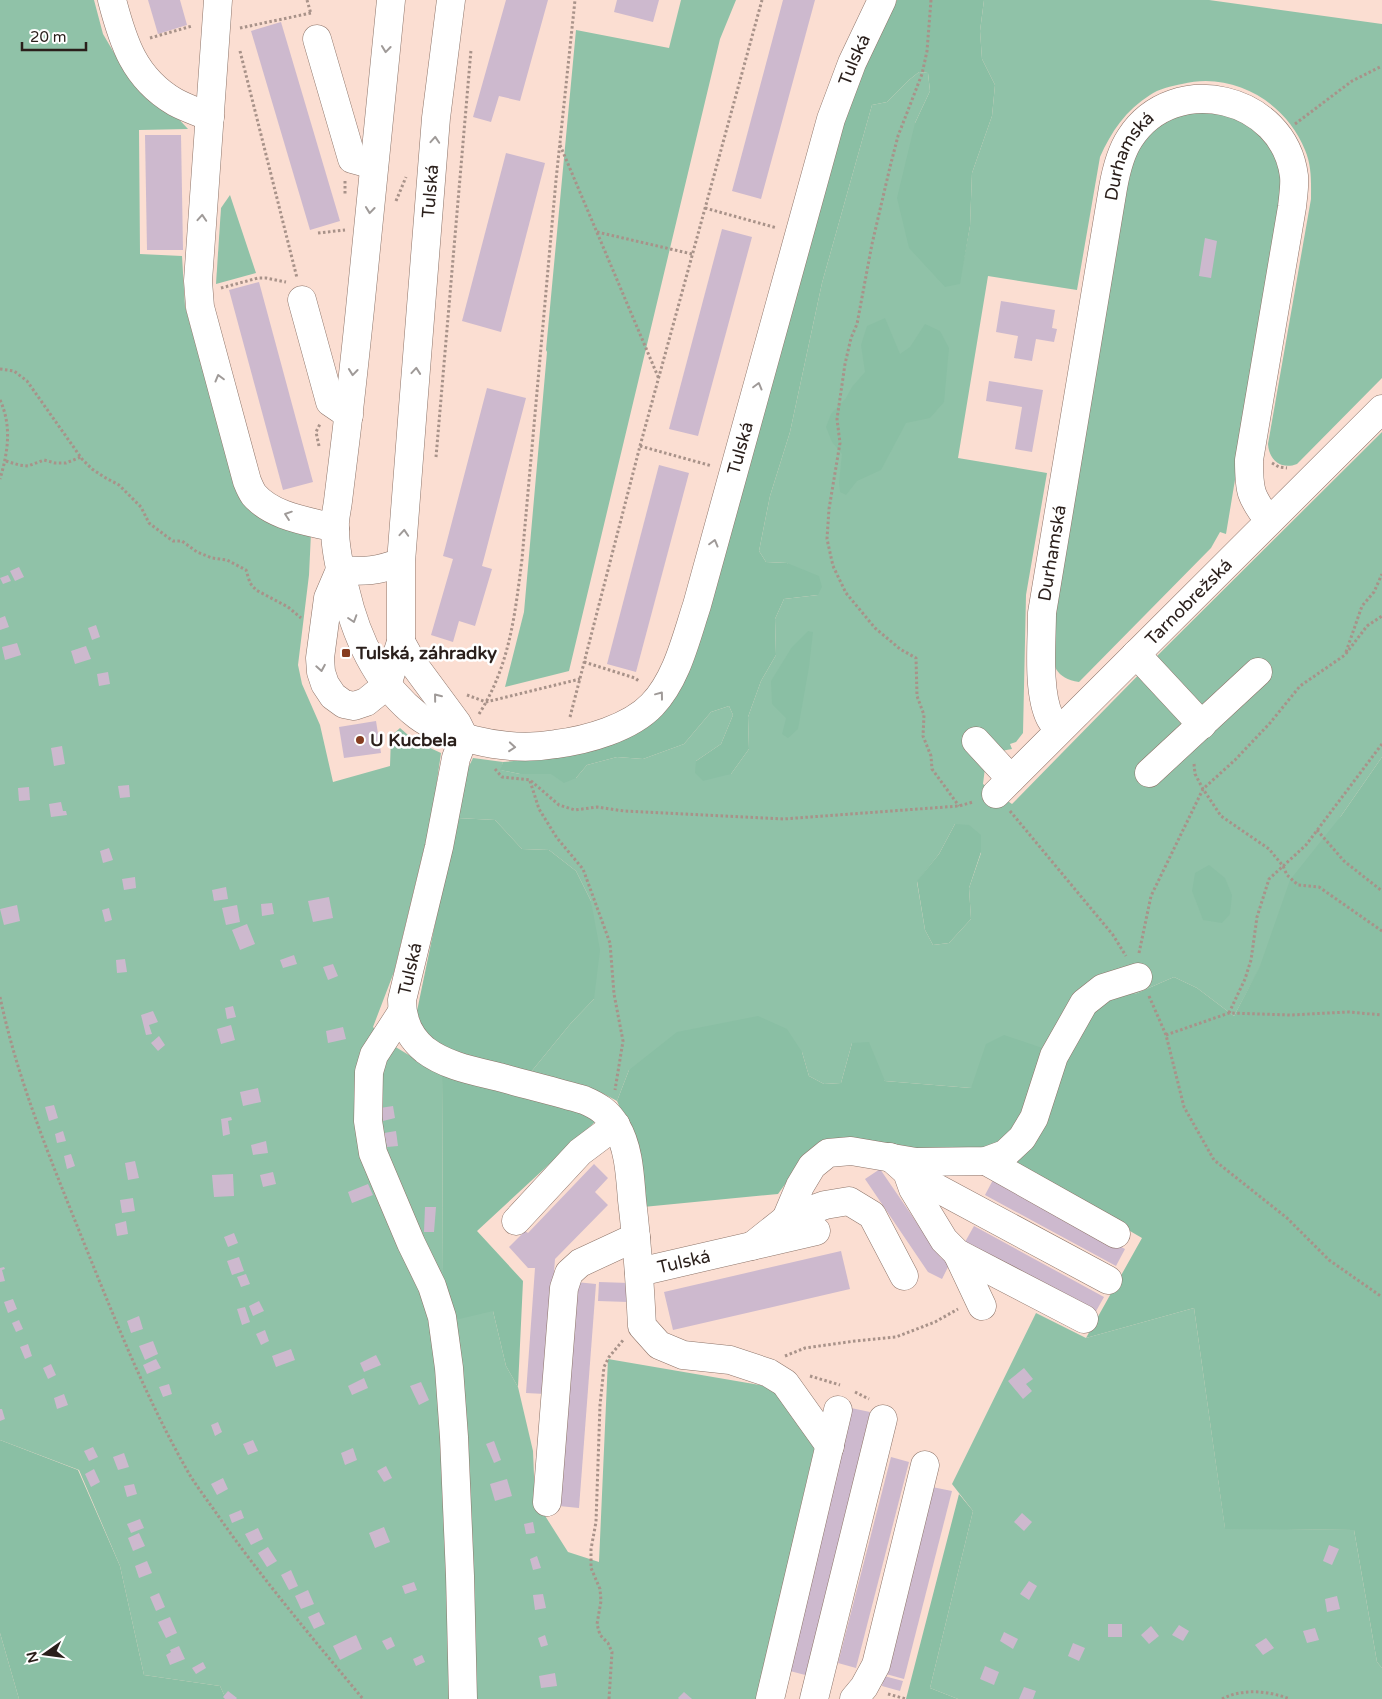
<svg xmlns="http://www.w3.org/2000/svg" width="1382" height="1699" viewBox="0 0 1382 1699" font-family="'Varela Round',sans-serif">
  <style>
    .green { fill: #90c2a8; fill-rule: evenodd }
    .forest { fill: #8abfa4 }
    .building { fill: #cdb9ce }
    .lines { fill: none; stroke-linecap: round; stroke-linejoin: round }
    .minor-casing { stroke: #8d7469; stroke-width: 29 }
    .path { stroke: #a89289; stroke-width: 3; stroke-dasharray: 2.5 2.5; stroke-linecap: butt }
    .minor { stroke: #fff; stroke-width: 28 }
    .oneway { stroke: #9f9a98 }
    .poi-dot { fill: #863d21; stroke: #fff; stroke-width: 2 }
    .labels { text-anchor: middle; stroke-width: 5; stroke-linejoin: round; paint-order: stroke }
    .street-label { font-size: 18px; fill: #2a1f1b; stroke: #fff }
    .poi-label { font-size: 18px; font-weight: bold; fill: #2a1f1b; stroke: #fff; text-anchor: start }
  </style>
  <rect width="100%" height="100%" fill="#fbded2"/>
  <g class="green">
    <polygon points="0,0 94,0 103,34 130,80 175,115 188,129 139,130 140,254 182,256 185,306 230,469 311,533 309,575 298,665 302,684 320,725 333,782 390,766 391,736 400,728 415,741 441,753 432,816 394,972 373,1027 384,1040 442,1075 443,1274 493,1311 506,1366 518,1387 533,1451 535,1500 568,1552 599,1562 608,1359 772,1387 820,1446 758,1699 226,1699 220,1686 144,1675 120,1566 79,1470 0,1440"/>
    <polygon points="681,0 736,0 720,39 569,671 505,687 524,612 547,352 546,350 576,30 669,48"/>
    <path d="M984 0H1209L1382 24V378L1297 464C1282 470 1269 461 1268 444L1311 199C1311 183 1312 166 1305 150 1286 102 1233 71 1182 84 1172 86 1158 89 1150 95 1126 110 1111 132 1100 157L1077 290 988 276 958 458 1047 473 1026 595 1023 733 1016 742 1010 744 1012 749 1001 751 985 768 983 784 1012 804 1157 656 1382 432V757L1341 816 1234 1016 1197 988 1174 977 1135 994 1112 991 1063 1055 971 1088 885 1081 852 1043 841 1083 824 1084 809 1076 802 1052 629 1070 617 1101 604 1094 531 1072 571 1023 594 999 591 901 576 871 549 850 522 849 495 820 457 818 464 776 473 758 503 762 501 770 520 774 551 773 576 778 587 765 617 757 643 759 684 744 711 712 729 706 733 715 721 744 696 761 731 774 749 749 748 717 761 681 776 655 775 619 784 599 818 595 787 563 766 562 759 551 770 496 790 432 822 283 872 105 887 102 909 80 919 72 928 73 930 91 915 123 959 284 970 226 972 173 992 116 995 85 982 59 980 31ZM955 824 981 853 969 888 971 919 949 943 933 945 925 930 917 882 939 854Z"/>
    <path d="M1205 108 1250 122 1279 160 1283 191 1226 534 1220 532 1211 548 1079 682C1043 677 1052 644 1053 617L1127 176 1138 146 1160 122Z"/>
    <polygon points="230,195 256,273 216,284 221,208"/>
    <polygon points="1194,1308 1225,1528 1354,1530 1377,1662 1382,1668 1382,1699 958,1699 930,1688 973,1511 952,1484 1036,1313 1086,1338"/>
    <polygon points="0,1633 19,1699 0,1699"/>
  </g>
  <g class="forest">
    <polygon points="897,0 984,0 980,31 982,59 995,85 992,116 972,173 970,226 960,284 945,287 909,248 897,198 915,123 930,91 928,73 919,72 909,80 887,102 872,105 822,283 790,432 770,496 759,551 766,562 787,563 819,576 822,587 818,595 784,599 775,619 776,655 761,681 748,717 749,749 731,774 703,781 695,773 696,761 721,744 733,715 729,706 711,712 684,744 643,759 617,757 587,765 576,778 564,783 551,774 520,774 500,770 503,762 549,758 648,723 837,140 870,55"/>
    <polygon points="885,318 900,354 910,347 925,324 940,331 949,348 944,402 930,418 906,423 881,470 857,481 846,495 840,492 839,483 842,454 832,442 826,427 831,414 846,398 852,387 865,372 861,345 867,326"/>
    <polygon points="808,631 813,632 809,667 798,729 788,738 782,734 786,718 772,704 771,681 792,647"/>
    <polygon points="1382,757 1382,1668 1377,1662 1354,1530 1225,1529 1194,1308 1086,1338 1142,1238 1013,1163 802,1161 778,1194 643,1207 631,1133 617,1101 629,1070 677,1032 758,1016 787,1029 802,1052 809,1076 824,1084 841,1083 852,1043 869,1042 885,1081 971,1088 986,1044 1004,1035 1063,1055 1090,1010 1112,991 1135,994 1174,977 1197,988 1234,1016 1260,966 1290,880 1341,816"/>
    <path d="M457 818 495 820 522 849 549 850 576 871 591 901 600 950 594 999 571 1023 531 1072C499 1065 448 1061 426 1033 421 1027 419 1018 417 1011Z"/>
    <polygon points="955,824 969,825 981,835 981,852 969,888 971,919 949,943 933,945 925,930 917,881 939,854"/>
    <polygon points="1209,865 1225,878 1232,895 1230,914 1222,923 1203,920 1192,891 1195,873"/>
    <polygon points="442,1075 538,1099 585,1113 596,1121 477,1231 523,1281 518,1387 506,1366 493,1311 455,1320 443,1274"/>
    <polygon points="0,1440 78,1470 120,1566 144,1675 220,1686 226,1699 19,1699 0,1633"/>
    <polygon points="959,1494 973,1511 930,1688 958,1699 906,1699"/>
  </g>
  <g class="building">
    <polygon points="148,0 180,0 187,25 158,34"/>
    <polygon points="506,0 548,0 520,101 499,96 491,122 473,117"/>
    <polygon points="617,0 659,0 653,22 614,12"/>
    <polygon points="783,0 815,0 761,199 732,191"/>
    <polygon points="281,22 340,221 310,230 251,31"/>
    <polygon points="145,135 181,135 183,250 147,250"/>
    <polygon points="506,153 545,163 501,332 462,321"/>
    <polygon points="722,229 752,237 698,436 669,429"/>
    <polygon points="1205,238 1217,241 1211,278 1199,276"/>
    <polygon points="259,282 313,482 283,490 229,290"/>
    <polygon points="1001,301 1055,310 1052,328 1057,329 1054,342 1036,339 1032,361 1014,358 1018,336 996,332"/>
    <polygon points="989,381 1043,390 1032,452 1015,449 1022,407 986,401"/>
    <polygon points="487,388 526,398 482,566 492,569 475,626 459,621 453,642 431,635 453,559 443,556"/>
    <polygon points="659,465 689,473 636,672 607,664"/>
    <polygon points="19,567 24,577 15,581 10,571"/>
    <polygon points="8,575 11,581 3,584 0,578"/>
    <polygon points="5,616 9,627 0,630 0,618"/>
    <polygon points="96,625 100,637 92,640 88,628"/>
    <polygon points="17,643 21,655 5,660 2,647"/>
    <polygon points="86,646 91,659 75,664 71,651"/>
    <polygon points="108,672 110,684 99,686 97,674"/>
    <polygon points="376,721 381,753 344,758 339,727"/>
    <polygon points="62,746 65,764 54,766 51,748"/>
    <polygon points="129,785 130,797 120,798 118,786"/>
    <polygon points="29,787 30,800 19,801 18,788"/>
    <polygon points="61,802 63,811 66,811 67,815 51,817 49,804"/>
    <polygon points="109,848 113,860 103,863 100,851"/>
    <polygon points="135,877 136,888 124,890 122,879"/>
    <polygon points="226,887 228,899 214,901 212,890"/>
    <polygon points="329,897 333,918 313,922 308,901"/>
    <polygon points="272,903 274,914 262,916 261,904"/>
    <polygon points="17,905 20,921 4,925 0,909"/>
    <polygon points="237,905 240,922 226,925 222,908"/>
    <polygon points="109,908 112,920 105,922 102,910"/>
    <polygon points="247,924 255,944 240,950 232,930"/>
    <polygon points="294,955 297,964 283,968 280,960"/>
    <polygon points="125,959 127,972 117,973 116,960"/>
    <polygon points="333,964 338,976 328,980 323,967"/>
    <polygon points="233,1006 236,1017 227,1019 225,1008"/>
    <polygon points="153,1011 158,1022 149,1025 152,1034 146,1035 141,1015"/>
    <polygon points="231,1025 235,1040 221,1044 217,1029"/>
    <polygon points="343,1027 346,1039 328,1043 326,1031"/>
    <polygon points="159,1036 165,1045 158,1051 151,1043"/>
    <polygon points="258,1088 261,1102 243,1106 240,1092"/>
    <polygon points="54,1105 58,1118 49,1121 45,1107"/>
    <polygon points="393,1106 395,1118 383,1121 380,1108"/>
    <polygon points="231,1117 232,1120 228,1121 230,1134 223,1136 221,1119"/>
    <polygon points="63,1131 66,1141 57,1143 55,1134"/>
    <polygon points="396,1131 398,1146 387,1147 384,1133"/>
    <polygon points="266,1141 268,1153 253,1155 251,1145"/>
    <polygon points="71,1154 75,1166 67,1169 64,1156"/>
    <polygon points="135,1161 139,1178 128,1180 125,1163"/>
    <polygon points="594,1164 608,1178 595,1192 608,1205 555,1259 545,1394 526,1393 535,1268 528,1268 509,1247 525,1231 528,1233"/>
    <polygon points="880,1169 941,1258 950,1263 942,1279 928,1272 865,1179"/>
    <polygon points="273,1172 276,1184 263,1187 260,1175"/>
    <polygon points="233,1174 234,1196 214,1197 212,1175"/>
    <polygon points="994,1178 1125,1249 1116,1266 985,1195"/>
    <polygon points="368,1184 373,1195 352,1203 348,1192"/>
    <polygon points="133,1198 135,1211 122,1213 120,1200"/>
    <polygon points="425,1207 436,1207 434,1232 424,1232"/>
    <polygon points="126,1221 128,1234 117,1236 115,1224"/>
    <polygon points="974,1226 1104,1297 1095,1313 965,1242"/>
    <polygon points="234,1233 238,1243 228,1247 224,1237"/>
    <polygon points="841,1251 850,1289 673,1330 664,1292"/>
    <polygon points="239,1257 244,1271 232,1275 227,1261"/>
    <polygon points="4,1267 5,1269 2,1270 5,1281 0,1282 0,1268"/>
    <polygon points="246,1274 250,1284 241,1287 237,1277"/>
    <polygon points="576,1282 596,1284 579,1508 559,1506"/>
    <polygon points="599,1282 629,1283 628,1302 598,1301"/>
    <polygon points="13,1299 17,1309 8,1313 4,1302"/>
    <polygon points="259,1301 264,1311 253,1316 249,1306"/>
    <polygon points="245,1307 250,1322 242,1325 237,1309"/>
    <polygon points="139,1316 143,1329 131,1333 127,1321"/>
    <polygon points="19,1320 23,1329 16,1332 12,1323"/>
    <polygon points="265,1330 269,1341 261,1345 256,1334"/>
    <polygon points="153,1341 158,1354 145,1360 139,1346"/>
    <polygon points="28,1344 32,1356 25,1359 20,1347"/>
    <polygon points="291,1349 295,1360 276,1367 272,1356"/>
    <polygon points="376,1355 381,1365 364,1372 360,1363"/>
    <polygon points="156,1359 161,1368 147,1374 143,1365"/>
    <polygon points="51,1364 56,1375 48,1379 43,1368"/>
    <polygon points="1024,1368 1033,1379 1026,1384 1032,1391 1023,1399 1008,1381"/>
    <polygon points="364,1378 368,1388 352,1395 348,1386"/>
    <polygon points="421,1382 429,1400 419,1405 410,1386"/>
    <polygon points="169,1384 172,1394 163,1397 159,1387"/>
    <polygon points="64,1394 68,1405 57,1409 54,1398"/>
    <polygon points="851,1408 870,1412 809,1676 790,1671"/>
    <polygon points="0,1409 2,1409 5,1419 0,1421"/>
    <polygon points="218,1422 222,1432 215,1436 211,1425"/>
    <polygon points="253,1440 258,1451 248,1455 243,1444"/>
    <polygon points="494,1441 501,1460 494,1463 486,1444"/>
    <polygon points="93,1447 98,1457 89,1461 84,1451"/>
    <polygon points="353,1448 357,1460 345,1465 341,1453"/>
    <polygon points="124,1453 129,1467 118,1470 113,1457"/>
    <polygon points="891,1457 909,1462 856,1668 838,1663"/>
    <polygon points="386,1466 392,1478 384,1482 377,1471"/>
    <polygon points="94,1469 100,1482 91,1487 85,1474"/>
    <polygon points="223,1478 228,1489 217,1495 211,1484"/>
    <polygon points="507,1479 512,1496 495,1501 490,1484"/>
    <polygon points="134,1484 137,1494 127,1497 124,1486"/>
    <polygon points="932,1487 952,1491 904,1679 886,1674"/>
    <polygon points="241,1510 244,1518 232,1523 229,1515"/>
    <polygon points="1022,1513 1032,1522 1024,1531 1014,1522"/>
    <polygon points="140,1519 144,1528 131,1533 127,1524"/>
    <polygon points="533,1522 535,1533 526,1534 524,1524"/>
    <polygon points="384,1527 390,1542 375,1548 369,1533"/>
    <polygon points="258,1528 263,1539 251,1545 245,1534"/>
    <polygon points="139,1533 145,1546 133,1551 128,1538"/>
    <polygon points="1329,1545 1339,1549 1332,1565 1323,1561"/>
    <polygon points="268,1547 277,1561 267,1567 258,1553"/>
    <polygon points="537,1556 541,1568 533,1570 530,1559"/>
    <polygon points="147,1561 152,1573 139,1578 135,1566"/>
    <polygon points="291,1570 298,1586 289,1590 281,1575"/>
    <polygon points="1029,1581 1037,1586 1029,1600 1020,1594"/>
    <polygon points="414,1582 417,1590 405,1594 402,1586"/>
    <polygon points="308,1590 314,1604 301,1609 295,1596"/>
    <polygon points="159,1593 165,1607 156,1611 150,1597"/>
    <polygon points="543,1594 546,1608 535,1610 533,1595"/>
    <polygon points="1337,1596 1340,1609 1327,1612 1325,1599"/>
    <polygon points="319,1612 325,1624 314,1629 308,1617"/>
    <polygon points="170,1617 177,1633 166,1638 158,1622"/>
    <rect x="1108" y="1624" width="14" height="13"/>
    <polygon points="1179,1625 1189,1631 1183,1641 1172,1635"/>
    <polygon points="1151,1626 1159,1636 1149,1644 1141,1635"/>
    <polygon points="1315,1628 1319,1640 1307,1643 1303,1631"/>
    <polygon points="1004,1632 1018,1639 1013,1649 1000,1641"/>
    <polygon points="356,1635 362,1649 340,1660 333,1646"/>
    <polygon points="545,1635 548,1645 541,1647 538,1638"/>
    <polygon points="391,1637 395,1646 387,1650 382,1641"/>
    <polygon points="1266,1638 1274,1648 1263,1655 1255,1645"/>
    <polygon points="1073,1643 1085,1648 1079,1661 1068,1656"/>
    <polygon points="179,1646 185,1659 170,1665 166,1655 171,1652 170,1650"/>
    <polygon points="422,1655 425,1662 416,1666 413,1659"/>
    <polygon points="203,1662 206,1668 196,1674 192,1668"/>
    <polygon points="985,1666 999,1672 994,1685 980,1679"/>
    <polygon points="555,1673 557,1686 541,1688 539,1676"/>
    <polygon points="884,1676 903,1681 900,1691 882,1686"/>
    <polygon points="1024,1687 1036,1691 1033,1699 1019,1699"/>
    <polygon points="228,1691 237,1698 236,1699 225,1699 223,1697"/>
    <polygon points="684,1692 692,1699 679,1699 678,1698"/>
  </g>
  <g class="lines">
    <defs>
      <g id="minor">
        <path d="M112 0C123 42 134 78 175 102 186 108 198 112 210 117"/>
        <path d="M218 0 198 281 200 307 247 481C249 486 251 491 254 495 273 517 308 521 335 528"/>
        <path id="s1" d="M391 0C380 103 370 206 360 309 355 357 350 404 344 452 342 468 340 485 338 501 337 510 334 520 335 529 335 549 340 570 345 589 356 637 378 685 418 716 434 728 455 735 474 740 502 747 528 749 556 744 587 740 630 728 652 705 677 679 686 638 697 605L831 119 852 63 882 0"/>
        <polyline points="317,39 352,159 374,165"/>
        <polyline points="302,300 330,402 349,415"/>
        <path id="s2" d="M401 562C379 571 364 572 340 570L328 598 320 658 321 672 325 684 333 696 344 704 354 706 366 702 387 685 401 642V562L413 407 436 118 451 0"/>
        <polyline points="401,642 412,662 457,723 464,737"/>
        <polyline points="1136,654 1202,725"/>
        <path id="s3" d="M1059 730C1056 726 1052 722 1050 718 1037 692 1042 641 1042 613L1113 188C1116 171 1120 153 1130 138 1174 70 1284 96 1294 176 1295 186 1293 197 1292 207L1249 460C1249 491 1250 496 1269 521"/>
        <path d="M464 737 456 758 439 847 402 1000C402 1020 409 1037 425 1050 446 1066 474 1071 499 1077 528 1085 556 1092 584 1100 598 1106 608 1112 616 1126 629 1147 630 1176 632 1200 637 1242 640 1284 642 1326L659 1345 683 1355 730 1360 769 1373 785 1383 830 1446"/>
        <polyline points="976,741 1011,779"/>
        <polyline points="1149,773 1258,672"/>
        <path id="s4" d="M996 794 1382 409"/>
        <polyline points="402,1012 374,1055 369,1072 368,1121 373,1153 411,1243 432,1286 442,1317 449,1368 454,1437 460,1576 463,1699"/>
        <polyline points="890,1157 907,1172 913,1189 944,1240 957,1253 1084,1319"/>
        <polyline points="986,1161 1116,1234"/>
        <polyline points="907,1172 1108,1280"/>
        <polyline points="786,1219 800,1186 812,1166 828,1153 851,1151 916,1162 986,1161 1005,1154 1022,1138 1034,1118 1054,1056 1084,1003 1103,988 1138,977"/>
        <polyline points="516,1221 580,1152 616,1125"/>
        <polyline points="752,1246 786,1219 825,1205 849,1201 872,1215 904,1276"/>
        <polyline points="957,1253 982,1306"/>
        <path id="s5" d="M639 1272 816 1231"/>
        <polyline points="547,1502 564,1288 569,1273 580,1263 636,1237"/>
        <polyline points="770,1699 838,1410"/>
        <polyline points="814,1699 883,1419"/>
        <polyline points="854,1699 864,1687 876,1665 925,1465"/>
      </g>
    </defs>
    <use href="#minor" class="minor-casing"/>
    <g class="path">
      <polyline points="307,0 311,14"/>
      <polyline points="931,0 927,51 922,74 898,136 890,167 872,244 857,324 851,338 845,364 837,419 840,443 829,509 827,539 833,566 846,593 875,628 900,649 916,658 917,696 924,715 923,736 931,756 932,769 959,806"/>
      <polyline points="240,28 311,13"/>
      <polyline points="150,38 192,26"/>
      <polyline points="240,51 297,278"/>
      <polyline points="1295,124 1352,81 1382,66"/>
      <polyline points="560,145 659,379"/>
      <polyline points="345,181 345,195"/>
      <polyline points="396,201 406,177"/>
      <polyline points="705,208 777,228"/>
      <polyline points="597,232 692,254"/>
      <polyline points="318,233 345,230"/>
      <polyline points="221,288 258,278 266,278 286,282"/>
      <polyline points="0,369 14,371 27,381 82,459 92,469 104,477 119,485 141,507 149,523 166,536 173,541 182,541 197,552 212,558 227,560 246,570 250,583 256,590 288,607 301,618"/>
      <path d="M0 400C12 426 8 452 0 479"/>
      <polyline points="319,446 316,432 320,424"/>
      <polyline points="640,446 712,466"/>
      <polyline points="436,457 471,50"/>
      <polyline points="6,461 19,465 28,466 44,460 55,463 66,463 81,457"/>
      <polyline points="1272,463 1279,467 1287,468"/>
      <polyline points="1346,652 1362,606 1374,592 1382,574"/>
      <polyline points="584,662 635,678 640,682"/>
      <polyline points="467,695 486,702 580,679"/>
      <path d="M479 714C510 665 515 614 522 559L556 180 575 0"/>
      <polyline points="570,717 640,446 762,0"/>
      <polyline points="1194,764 1195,774 1203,789 1221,816 1269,849 1283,866 1287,875 1298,885 1319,887 1382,931"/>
      <polyline points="495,769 502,777 530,780 559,805 575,810 597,807 624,811 783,819 959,806 973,802"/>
      <polyline points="530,781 539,809 557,838 583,869 610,943 614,994 623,1041 615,1090"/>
      <polyline points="1010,811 1113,935 1126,956"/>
      <polyline points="1317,830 1344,861 1382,891"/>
      <polyline points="1139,953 1151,896 1203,789 1235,760 1270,723 1300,686 1345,655 1367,626 1382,616"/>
      <polyline points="1149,996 1166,1035 1184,1107 1214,1160 1287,1218 1329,1260 1382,1297"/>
      <path d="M0 997C18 1082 52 1163 84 1243 116 1322 148 1403 191 1477 200 1491 211 1505 221 1520 265 1582 314 1640 363 1699"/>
      <polyline points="1229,1013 1245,979 1251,960 1257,917 1269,879 1306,845 1382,744"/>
      <polyline points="1166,1035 1229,1013 1290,1015 1349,1012 1382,1015"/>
      <polyline points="785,1356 805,1348 855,1341 896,1337 935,1322 958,1309"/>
      <polyline points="810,1376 840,1385"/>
      <polyline points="855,1392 869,1399"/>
      <polyline points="888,1694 906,1699"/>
      <polyline points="609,1699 612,1652 608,1643 600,1635 597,1624 601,1601 600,1589 591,1568 591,1549 596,1522 600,1405 604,1367 609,1357 624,1339"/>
      <path d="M1222 1699C1243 1688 1269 1691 1290 1699"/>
    </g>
    <use href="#minor" class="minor"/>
  </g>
  <defs><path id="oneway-chevron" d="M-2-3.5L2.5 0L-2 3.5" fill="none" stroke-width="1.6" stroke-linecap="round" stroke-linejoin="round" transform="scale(1.25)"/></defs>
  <g class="oneway">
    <use href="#oneway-chevron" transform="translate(386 49) rotate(96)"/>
    <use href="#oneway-chevron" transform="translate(435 140) rotate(-86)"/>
    <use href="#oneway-chevron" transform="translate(370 210) rotate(96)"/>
    <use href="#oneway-chevron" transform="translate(202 218) rotate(-86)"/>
    <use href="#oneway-chevron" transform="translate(416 371) rotate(-85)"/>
    <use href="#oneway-chevron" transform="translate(353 372) rotate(96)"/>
    <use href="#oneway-chevron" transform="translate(219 378) rotate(-105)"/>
    <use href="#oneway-chevron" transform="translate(758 386) rotate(-75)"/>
    <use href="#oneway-chevron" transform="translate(288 515) rotate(-161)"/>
    <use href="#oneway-chevron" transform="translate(404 533) rotate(-86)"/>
    <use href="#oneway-chevron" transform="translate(714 543) rotate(-75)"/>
    <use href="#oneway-chevron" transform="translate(353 619) rotate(72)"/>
    <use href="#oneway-chevron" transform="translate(321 668) rotate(80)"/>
    <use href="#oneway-chevron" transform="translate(660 695) rotate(-53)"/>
    <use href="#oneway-chevron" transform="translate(437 697) rotate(-129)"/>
    <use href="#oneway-chevron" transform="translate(512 747) rotate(5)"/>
  </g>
  <g class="poi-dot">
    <rect x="341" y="648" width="10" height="10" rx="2.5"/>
    <circle cx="360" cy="740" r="5"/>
  </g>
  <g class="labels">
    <g class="street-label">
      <text dy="6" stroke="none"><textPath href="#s1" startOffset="1670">Tulská</textPath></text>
      <text dy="6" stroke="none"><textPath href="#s3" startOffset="588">Durhamská</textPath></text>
      <text dy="6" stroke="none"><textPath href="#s2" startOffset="755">Tulská</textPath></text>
      <text dy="6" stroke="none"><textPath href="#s1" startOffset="1265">Tulská</textPath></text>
      <text dy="6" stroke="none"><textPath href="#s3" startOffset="182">Durhamská</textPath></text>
      <text dy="6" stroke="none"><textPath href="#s4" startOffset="272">Tarnobrežská</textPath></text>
      <text transform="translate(410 969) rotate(-77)" y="6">Tulská</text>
      <text dy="6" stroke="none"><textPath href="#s5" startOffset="46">Tulská</textPath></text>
    </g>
    <g class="poi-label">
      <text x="356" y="659">Tulská, záhradky</text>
      <text x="370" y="746">U Kucbela</text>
    </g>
  </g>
  <g transform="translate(45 1654) rotate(256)" stroke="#ffffff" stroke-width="4" paint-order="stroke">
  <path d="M0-4L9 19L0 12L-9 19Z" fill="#2a1f1b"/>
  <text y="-8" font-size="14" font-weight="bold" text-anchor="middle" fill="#2a1f1b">N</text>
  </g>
  <path d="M22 42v8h64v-8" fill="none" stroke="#2a1f1b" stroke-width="2.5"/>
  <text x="30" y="42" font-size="15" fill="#2a1f1b" stroke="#ffffff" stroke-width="4" paint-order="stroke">20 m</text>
</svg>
